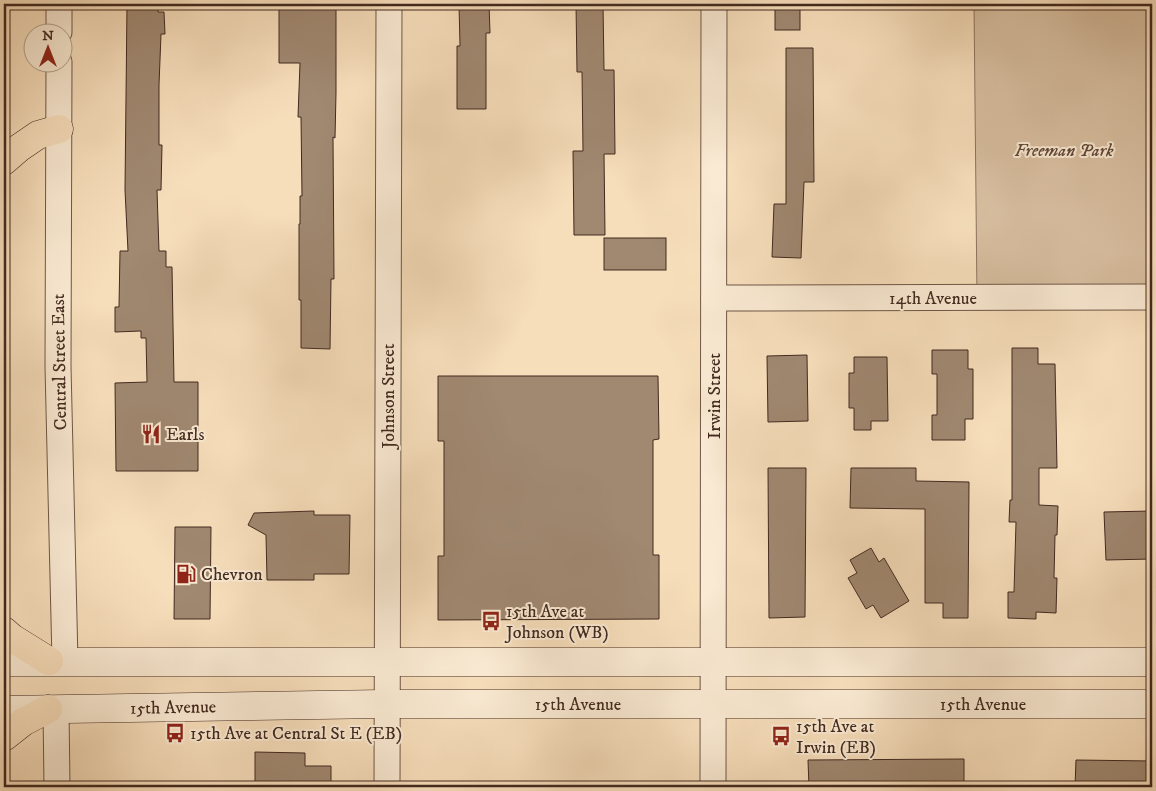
<svg xmlns="http://www.w3.org/2000/svg" width="1156" height="791" viewBox="0 0 1156 791" font-family="'IM FELL DW Pica',serif">
  <style>
    .green { fill: #d8bfa1; stroke: #8d7460 }
    .building { fill: #a08871; stroke: #422a20 }
    .lines { fill: none; stroke-linecap: round; stroke-linejoin: round }
    .street-casing { stroke: #6f5747; stroke-width: 27 }
    .secondary-casing { stroke: #422a20; stroke-width: 29 }
    .highway-casing { stroke: #422a20; stroke-width: 29 }
    .street { stroke: #faead3; stroke-width: 25 }
    .secondary { stroke: #faead3; stroke-width: 28 }
    .highway { stroke: #f7debb; stroke-width: 28 }
    .labels { text-anchor: middle; stroke-width: 4; stroke-linejoin: round; paint-order: stroke }
    .park-label { font-size: 18px; font-style: italic; fill: #60483a; stroke: #faead3 }
    .street-label { font-size: 18px; fill: #422a20; stroke: #faead3 }
    .poi-label { font-size: 18px; fill: #422a20; stroke: #faead3; text-anchor: start }
  </style>
  <rect width="100%" height="100%" fill="#f7debb"/>
  <filter id="stains"><feTurbulence type="fractalNoise" baseFrequency=".004" numOctaves="4"/><feColorMatrix values="0 0 0 0 .2 0 0 0 0 .09 0 0 0 0 .02 0 0 0 .5 -.17"/></filter>
  <radialGradient id="worn" r=".72"><stop offset=".6" stop-color="#630" stop-opacity="0"/><stop offset="1" stop-color="#630" stop-opacity=".3"/></radialGradient>
  <polygon class="green" points="974,4 1152,4 1152,297 977,298"/>
  <g class="building">
    <polygon points="127,4 158,4 158,12 164,12 165,34 161,34 159,85 159,145 162,145 161,190 157,190 159,251 166,251 166,267 172,267 174,382 198,382 198,471 116,471 115,383 147,382 146,338 141,338 141,331 115,332 115,307 119,307 120,251 128,251 125,190"/>
    <polygon points="279,4 336,4 336,93 335,138 333,137 334,279 331,279 330,349 301,348 301,300 299,300 299,224 300,224 300,196 302,196 301,117 298,117 300,63 279,63"/>
    <polygon points="459,4 489,4 490,33 486,33 486,109 457,109 457,46 460,46"/>
    <polygon points="576,4 603,4 604,70 614,70 615,154 604,154 605,235 574,235 573,151 583,151 582,72 577,72"/>
    <rect x="775" y="4" width="25" height="26"/>
    <polygon points="786,48 813,48 814,182 804,182 801,258 772,257 774,204 786,204"/>
    <rect x="604" y="238" width="62" height="32"/>
    <polygon points="1012,348 1038,348 1038,364 1055,364 1057,468 1039,468 1039,505 1058,506 1057,535 1055,535 1054,578 1057,578 1056,613 1036,612 1036,619 1008,618 1008,592 1014,592 1016,522 1009,522 1010,500 1012,500"/>
    <polygon points="932,350 968,350 968,369 973,369 973,419 965,419 965,440 932,440 932,415 937,415 937,374 932,374"/>
    <polygon points="807,355 808,421 768,422 767,356"/>
    <polygon points="854,357 887,357 888,421 871,421 871,430 854,430 854,408 849,408 849,373 854,373"/>
    <polygon points="438,376 658,376 659,439 653,440 653,555 659,555 659,619 438,620 438,556 444,556 444,441 438,441"/>
    <polygon points="768,468 806,468 805,617 769,618"/>
    <polygon points="851,468 916,468 916,481 969,482 968,618 943,618 943,603 925,603 925,509 850,508"/>
    <polygon points="314,511 314,515 350,515 349,574 314,574 314,580 267,580 266,535 248,525 254,513"/>
    <polygon points="1152,511 1152,559 1106,560 1104,512"/>
    <polygon points="175,527 211,527 210,619 174,619"/>
    <polygon points="871,548 879,562 884,558 909,601 881,618 873,605 866,609 848,578 857,573 850,560"/>
    <polygon points="255,752 305,753 305,766 331,766 331,787 255,787"/>
    <polygon points="964,759 964,787 809,787 808,760"/>
    <polygon points="1076,760 1152,761 1152,787 1075,787"/>
  </g>
  <g class="lines">
    <defs>
      <g id="street">
        <polyline points="59,32 59,4"/>
        <polyline points="59,62 58,367 65,661"/>
        <polyline points="714,298 1152,297"/>
        <polyline points="56,709 57,787"/>
        <polyline points="387,787 389,4"/>
        <polyline points="713,787 714,4"/>
      </g>
      <g id="secondary">
        <polyline points="4,662 1152,662"/>
        <polyline points="4,710 383,704 1152,704"/>
      </g>
      <g id="highway">
        <polyline points="4,161 19,148 38,135 59,129"/>
        <polyline points="4,631 12,638 49,661"/>
        <polyline points="4,737 23,722 48,709"/>
      </g>
    </defs>
    <use href="#street" class="street-casing"/>
    <use href="#secondary" class="secondary-casing"/>
    <use href="#highway" class="highway-casing"/>
    <use href="#street" class="street"/>
    <use href="#secondary" class="secondary"/>
    <use href="#highway" class="highway"/>
  </g>
  <defs>
    <symbol id="restaurant-bare" viewBox="-9 -9 18 18"><path d="M-5-6h1v4h1v-4h1v4h1v-4h1v5L-1.5 .5V6h-2V.5L-5-1ZM5-6V6H3V1.5H1.5Q1.5-4 5-6Z" fill="#8f2418" stroke="#faead3" stroke-width="2.5" paint-order="stroke"/></symbol>
    <symbol id="fuel-bare" viewBox="-9 -9 18 18"><path d="M-5.5-6h7V0h2V4h1.3V-2.5L3-4.5l.8-.8L6-3V5H2.5V1h-1V6h-7ZM-4.2-4.7v3.2H.2V-4.7Z" fill="#8f2418" stroke="#faead3" stroke-width="2.5" paint-order="stroke"/></symbol>
    <symbol id="bus-bare" viewBox="-9 -9 18 18"><path d="M-5-6H5V4H4V6H2V4H-2V6H-4V4H-5ZM-3.5-4V0h7V-4ZM-3.5 1.2v1.5H-2V1.2ZM2 1.2v1.5H3.5V1.2Z" fill="#8f2418" stroke="#faead3" stroke-width="2.5" paint-order="stroke"/></symbol>
  </defs>
  <g fill-rule="evenodd">
    <use href="#restaurant-bare" x="137" y="420" width="28" height="28"/>
    <use href="#fuel-bare" x="172" y="560" width="28" height="28"/>
    <use href="#bus-bare" x="477" y="607" width="28" height="28"/>
    <use href="#bus-bare" x="161" y="719" width="28" height="28"/>
    <use href="#bus-bare" x="767" y="722" width="28" height="28"/>
  </g>
  <g class="labels">
    <g class="park-label">
      <text x="1064" y="156">Freeman Park</text>
    </g>
    <g class="street-label">
      <text x="933" y="304">14th Avenue</text>
      <text transform="translate(59 362) rotate(-91)" y="6">Central Street East</text>
      <text transform="translate(388 396) rotate(-90)" y="6">Johnson Street</text>
      <text transform="translate(714 396) rotate(-90)" y="6">Irwin Street</text>
      <text x="578" y="710">15th Avenue</text>
      <text x="983" y="710">15th Avenue</text>
      <text transform="translate(173 707) rotate(-1)" y="6">15th Avenue</text>
    </g>
    <g class="poi-label">
      <text x="166" y="440">Earls</text>
      <text x="201" y="580">Chevron</text>
      <text x="506" y="617">15th Ave at<tspan x="506" dy="21">Johnson (WB)</tspan></text>
      <text x="796" y="732">15th Ave at<tspan x="796" dy="21">Irwin (EB)</tspan></text>
      <text x="190" y="739">15th Ave at Central St E (EB)</text>
    </g>
  </g>
  <rect width="1156" height="791" fill="none" stroke="#f7debb" stroke-width="20"/>
  <rect x="5" y="5" width="1146" height="781" fill="none" stroke="#422a20" stroke-width="2.5"/>
  <rect x="10" y="10" width="1136" height="771" fill="none" stroke="#422a20"/>
  <g transform="translate(48 48)"><circle r="24" fill="#faead3" stroke="#b09d8b"/>
  <path d="M0-4L9 19L0 12L-9 19Z" fill="#8f2418"/>
  <text y="-8" font-size="14" font-weight="bold" text-anchor="middle" fill="#422a20">N</text>
  </g>
  <rect width="100%" height="100%" filter="url(#stains)"/>
  <rect width="100%" height="100%" fill="url(#worn)"/>
</svg>
